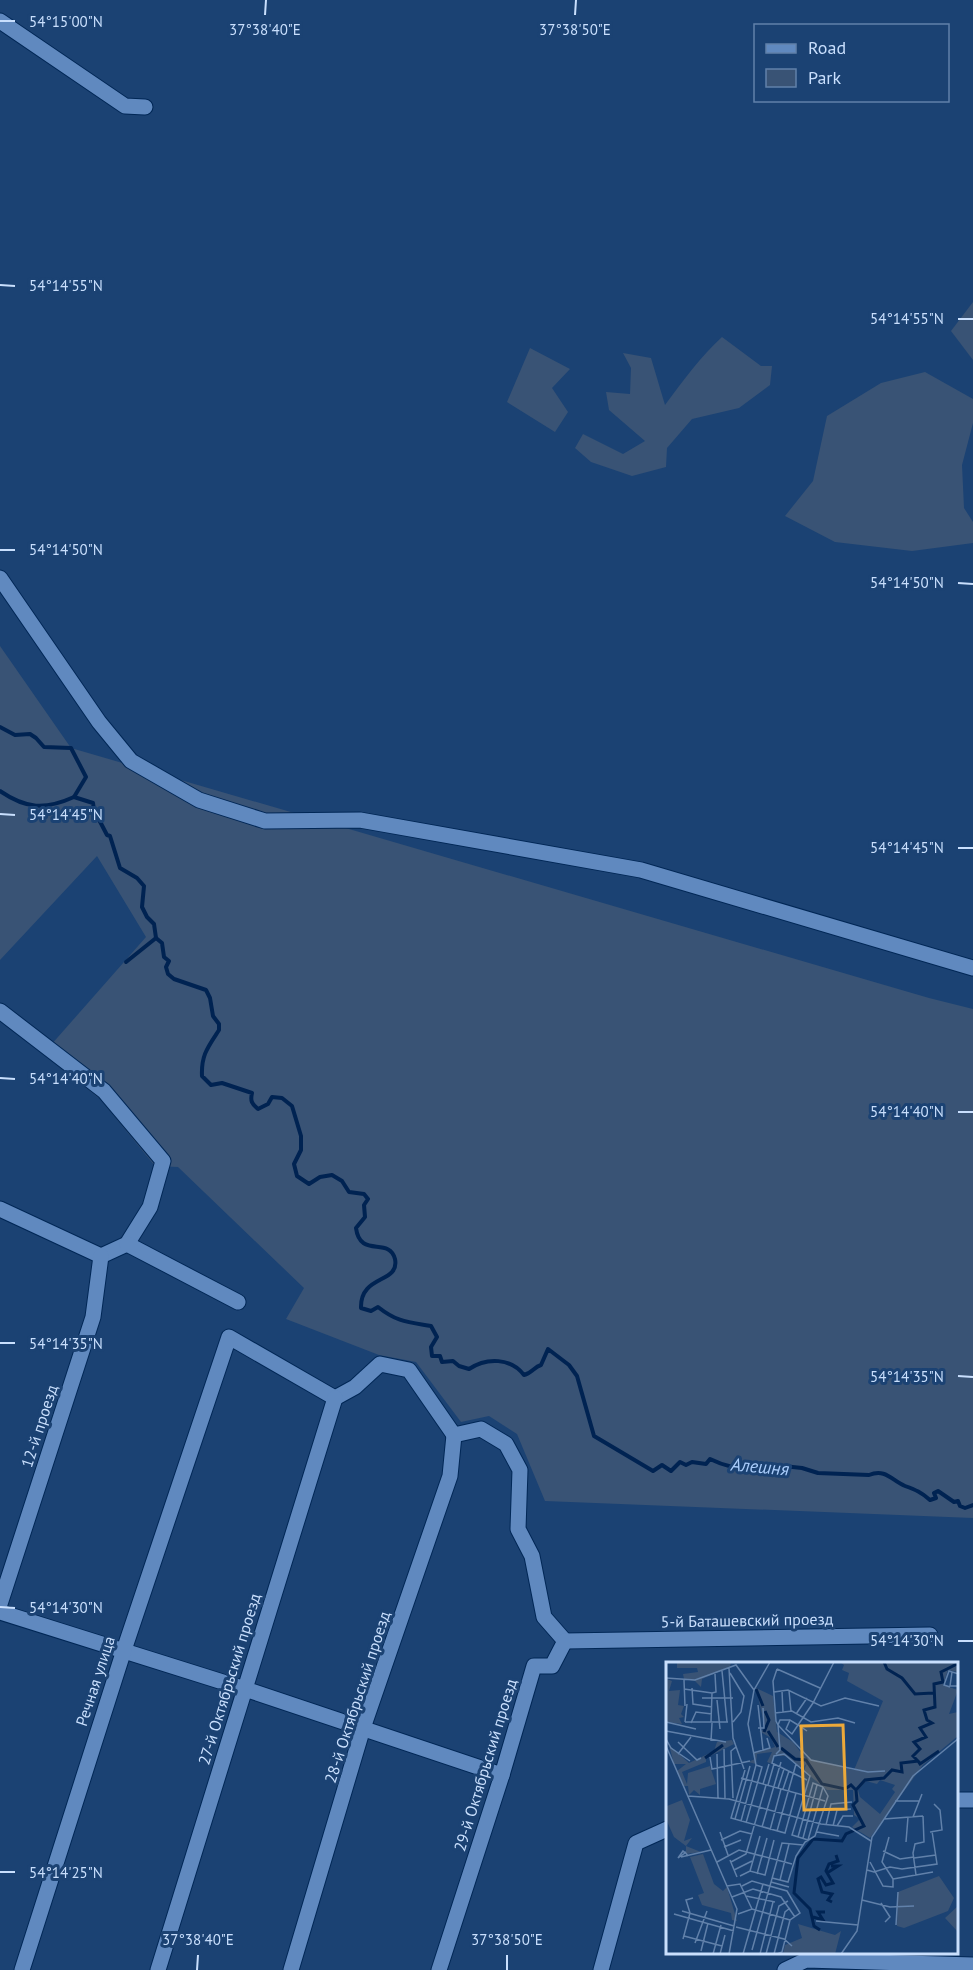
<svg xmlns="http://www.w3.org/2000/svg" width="973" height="1970" viewBox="0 0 973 1970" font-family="'PT Sans',sans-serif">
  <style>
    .green { fill: #395375 }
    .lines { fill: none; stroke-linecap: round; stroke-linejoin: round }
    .stream { stroke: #002352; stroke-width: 4 }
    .minor-casing { stroke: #002756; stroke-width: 17 }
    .minor { stroke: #6089bf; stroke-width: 15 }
    .ticks { fill: none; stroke: #c9dffd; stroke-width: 2 }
    .labels { text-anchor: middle; stroke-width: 6; stroke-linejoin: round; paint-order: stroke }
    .street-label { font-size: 16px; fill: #c9dffd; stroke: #1b4273 }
    .water-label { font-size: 18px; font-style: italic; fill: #aacdfb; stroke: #1b4273 }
    .inset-river { fill: none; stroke: #002352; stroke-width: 3 }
    .inset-road { fill: none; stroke: #6181aa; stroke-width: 1.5 }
    .view { fill: #eca93a; fill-opacity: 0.15; stroke: #eca93a; stroke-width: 3 }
    .inset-edge { fill: none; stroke: #c9dffd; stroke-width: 3 }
    .ticks-label { font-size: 15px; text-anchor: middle; fill: #c9dffd; stroke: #1b4273; stroke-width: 6; stroke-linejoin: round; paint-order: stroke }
  </style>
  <rect width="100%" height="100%" fill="#1b4273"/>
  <g class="green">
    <polygon points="973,302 973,360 951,331"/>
    <path d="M722 337 761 366H772L770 385 739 408 692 419 667 448 666 467 632 476 591 462 575 448 583 434 623 454 645 441 609 410 606 392 630 394 631 368 623 353 651 358 665 405C683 381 700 357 722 337Z"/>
    <polygon points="530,348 570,369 552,388 568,412 555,432 507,402"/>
    <polygon points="925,372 973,399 973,423 962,465 964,508 973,522 973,543 912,551 835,542 785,516 813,481 827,416 881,383"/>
    <polygon points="0,646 71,748 929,998 973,1009 973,1518 545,1501 517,1434 489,1416 461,1422 416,1362 379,1355 286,1319 304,1288 178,1167 155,1166 100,1099 43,1054 146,937 97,856 0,960"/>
  </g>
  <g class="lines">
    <g class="stream">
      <polyline points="0,727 15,735 30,734 36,738 44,747 71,748 86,777 74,797"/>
      <path d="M0 791C26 809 45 810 74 797L93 803 94 810 107 835 110 836 120 868 137 878 144 886 142 907 147 917 154 924 156 938 162 943 164 957 169 961 166 967 168 974 174 979 206 990 210 998 213 1016 219 1024V1030C208 1047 201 1055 202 1076L211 1085 222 1083 252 1093C250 1101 252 1104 258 1109L268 1104 272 1097 282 1098 292 1106 301 1136V1150L294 1164 297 1176 309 1184 320 1177 332 1175 342 1181 349 1192 364 1194 368 1199 364 1205 365 1217 356 1228C360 1259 389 1236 395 1259 400 1284 360 1274 361 1308L371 1311 378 1307C397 1322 407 1322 431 1326L437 1337 431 1347 432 1356H440L442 1362 453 1361 459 1366 469 1369C487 1357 511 1358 524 1375 532 1373 534 1367 541 1365L548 1349 569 1365 577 1376 594 1436 653 1471 662 1465 671 1471 680 1462 686 1465 692 1462 706 1464 710 1459C720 1464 743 1472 754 1467 758 1466 761 1464 764 1464L802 1468 818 1473 869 1475C886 1468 892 1481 905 1486 916 1490 921 1492 930 1500L936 1498 934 1493 938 1491 954 1502 958 1501 960 1506 965 1508 973 1505"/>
      <polyline points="126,962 156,938"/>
    </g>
    <defs>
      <g id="minor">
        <polyline points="0,21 125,106 145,107"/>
        <polyline points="0,578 99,722 131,761 199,800 265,821 360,820 641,870 973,968"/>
        <polyline points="0,1011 104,1091 163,1161 150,1207 127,1244 101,1256"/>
        <polyline points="0,1209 101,1256"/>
        <polyline points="127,1244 238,1302"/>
        <polyline points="335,1398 355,1387 380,1364 409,1370 454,1435"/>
        <polyline points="454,1435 481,1429 506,1444 520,1470 518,1529 532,1556 544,1617 565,1641"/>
        <polyline points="0,1604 93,1317 101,1256"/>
        <polyline points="0,1612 245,1689 502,1775"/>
        <polyline points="565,1641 930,1635"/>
        <polyline points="956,1800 973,1800"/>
        <polyline points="22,1970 124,1650 229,1337 335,1398"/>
        <polyline points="158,1970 335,1398"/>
        <polyline points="291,1970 363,1728 450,1476 454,1435"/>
        <polyline points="439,1970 502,1775 534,1666 552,1666 565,1641"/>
        <polyline points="601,1970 636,1843 667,1829"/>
        <polyline points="785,1970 806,1960 973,1965"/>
      </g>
    </defs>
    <use href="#minor" class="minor-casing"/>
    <use href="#minor" class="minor"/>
  </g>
  <path class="ticks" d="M265 15 266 0M575 15 576 0M0 21H15M0 285 15 286M958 319H973M0 550H15M958 583 973 584M0 814 15 815M958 848H973M0 1078 15 1079M958 1112H973M0 1343H15M958 1376 973 1377M0 1607 15 1608M958 1641H973M0 1872H15M197 1970 198 1955M507 1970V1955"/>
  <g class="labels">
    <g class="street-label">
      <text transform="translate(39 1426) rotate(-72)" y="6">12-й проезд</text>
      <text transform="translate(747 1620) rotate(-1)" y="6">5-й Баташевский проезд</text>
      <text transform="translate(229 1679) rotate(-73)" y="6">27-й Октябрьский проезд</text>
      <text transform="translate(95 1681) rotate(-72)" y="6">Речная улица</text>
      <text transform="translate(357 1697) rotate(-72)" y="6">28-й Октябрьский проезд</text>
      <text transform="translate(485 1765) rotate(-73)" y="6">29-й Октябрьский проезд</text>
    </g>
    <g class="water-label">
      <text transform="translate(760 1467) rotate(5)" y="6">Алешня</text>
    </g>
  </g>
  <g transform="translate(666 1662)">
    <rect width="292" height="292" fill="#1b4273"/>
    <path d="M11 0H65L64 5 36 17 35 25 29 19 18 17 17 12 32 10 31 6H11ZM174 0H292V10L282 8 277 23 292 28 283 52 292 50V74L257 103 204 176 186 165 194 157 188 153 187 128H161L138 109 141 101 135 107 121 94H108L106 102 101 100 106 90 91 92 90 102 82 100 89 97 88 91 109 85 105 76 93 69 98 68V61L90 26 107 34 111 70 127 80 139 96 188 108 217 39 181 19 183 11 176 8 178 3ZM214 118 229 123 226 127 229 130 214 152 194 135 192 128 200 119 211 122ZM1 17 6 19 3 29 14 28 12 43 18 44 15 52 18 55 13 56 16 62 0 60ZM66 78 68 82 40 96V100L16 110 21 122 22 111 44 104 50 122 34 127V133L28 128 23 133 22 124H18L11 109 20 102H8L3 83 23 101 48 89 51 80ZM16 138 24 158 18 179 26 176 20 184 35 190 20 192V184L8 175 0 157 1 144ZM37 192 48 222 57 229 61 225 71 259 66 258 65 251 36 243 32 233 38 231 24 195ZM273 214 288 236 282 249 238 266 231 264 232 230ZM292 244 293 245 292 270 279 256ZM132 262 169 273 175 269 169 292H117L119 283 136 276Z" fill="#395375" fill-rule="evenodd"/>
    <path class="inset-river" d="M218 0 221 7 236 16 249 32 267 31M90 27 97 44M102 69 112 85M98 70 103 58 99 49M115 86 129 97 140 98 156 122 179 127 185 123 190 128M39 96 57 83M252 99 254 102 273 89M161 211 172 204H165M166 240 162 238 166 232 156 230 152 217 155 215 160 223 167 221 160 209 163 202 172 199 170 193M147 255 157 258 152 250H159M154 268 148 264 144 247 128 231 132 196 147 177 176 179 180 172 198 164 187 143 191 139 190 128 199 118 218 116 226 108 236 110 235 101 252 99 247 94 254 87 248 80 260 75 254 66 266 61 261 58 258 48 269 45 268 22 277 20 275 10 293 1"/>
    <path class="inset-road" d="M63 6 67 76 78 107M111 7 107 19 110 59 112 63 114 58H124M111 7 154 26M56 9 61 60M64 11 78 34 75 50 67 60M293 12 286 10 284 24H293M0 16 29 18 70 3 88 28M18 18 19 44M284 25 278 23 283 9 286 10M26 26 27 42 46 45M18 27 46 31M116 29 117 50M123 29 125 49M108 30 122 28 155 44 179 36 213 44M46 31 50 30 49 12M36 36H67M51 38 54 67M92 43 97 88M109 51 126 49 145 60 172 56 189 61M130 52 141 36M0 60 30 67M19 60H62M19 60 21 42M45 60 46 31M25 61 30 50 46 52M92 66H98L97 46M0 69 60 80M141 69 132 63 124 58 120 67 126 72 132 63 147 41 168 0M0 77 5 86 24 99M45 79 46 61M12 80 31 98 35 96M0 84 71 247 63 292M58 87 59 137M87 91 104 86 101 76M12 92 25 75M51 92 52 136M110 92 114 88 112 63 145 98 202 110 219 109M44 95 46 107 84 99M79 108 65 156 119 171 130 131M75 116 159 139M141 118 106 101 108 94 118 92 144 114 126 173 142 178M97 122 103 102M102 123 108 102M112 126 118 107M117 127 123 109M22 134 63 137 155 162 183 165 205 179M67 136 65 89 70 85M229 139H253M247 155 256 132M69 157 84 104M218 157 257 154M75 159 90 103 82 62 88 28 104 0M80 161 96 105 90 103M153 162 162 134 157 125M160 163 165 142 186 140M167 164 171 148 185 147M171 164 177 154H187M96 165 115 100M104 168 115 127M111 169 130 102M54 170 62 193M151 170 173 174M264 170 276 168 274 148 268 142M132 175 147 121 157 125M223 175 216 200 227 217M137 176 151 123M55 178 74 169 86 172M142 178 157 125M240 180 242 155M58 185 75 178M217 189 234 197 248 195M19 191 12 196 17 189 18 190H19L22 194M15 195 45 188M248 196 270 193M64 198 71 215M51 200 73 188 126 202M65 200 80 192 100 123M204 200 217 224 227 225V217M68 208 86 199M201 208 208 210 224 205 236 207 271 202 266 169M84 209 94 174M91 212 101 176M250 213 247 191 249 182 258 180 257 154M74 214 84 209 99 213 108 178M106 216 122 220 130 194 139 180 149 174 153 162M227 217 267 210M114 218 123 182M105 220 123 225M61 224 74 222 86 247M76 224 86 219 121 229 134 251 124 258 116 290 111 292M80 234 109 240M66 235 87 227 115 235 129 255M196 238 224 245 248 244M215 241 224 255 219 260M16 249 68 264M8 252 68 269M72 252 86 247 124 258M150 259 192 263M230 263 232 230M70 265 118 277 126 284M18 274 56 284M17 277 24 251 20 238 27 236M29 281 41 249M86 288 116 181 137 183M35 289 42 261M47 292 55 263M54 292 59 273M77 292 97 222M94 292 107 240M100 292 113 244 122 239M108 292 119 250 124 246M175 292 191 269 206 175 247 114 293 76"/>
    <path class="view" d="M177 63 180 147 138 148 135 64Z"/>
    <rect width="292" height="292" class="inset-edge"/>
  </g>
  <g class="ticks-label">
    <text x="66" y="27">54°15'00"N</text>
    <text x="265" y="35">37°38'40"E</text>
    <text x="575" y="35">37°38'50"E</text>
    <text x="66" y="291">54°14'55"N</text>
    <text x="907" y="324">54°14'55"N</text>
    <text x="66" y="555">54°14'50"N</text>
    <text x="907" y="588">54°14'50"N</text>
    <text x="66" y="820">54°14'45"N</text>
    <text x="907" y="853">54°14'45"N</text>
    <text x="66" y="1084">54°14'40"N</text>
    <text x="907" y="1117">54°14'40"N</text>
    <text x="66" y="1349">54°14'35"N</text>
    <text x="907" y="1382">54°14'35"N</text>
    <text x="66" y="1613">54°14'30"N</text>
    <text x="907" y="1646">54°14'30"N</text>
    <text x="66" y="1878">54°14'25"N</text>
    <text x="198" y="1945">37°38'40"E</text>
    <text x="507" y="1945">37°38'50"E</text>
  </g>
  <rect x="754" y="24" width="195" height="78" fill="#1b4273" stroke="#6181aa" stroke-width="1.5"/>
  <rect x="766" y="44" width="30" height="9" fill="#6089bf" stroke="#6181aa" stroke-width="1.5"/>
  <text x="808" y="54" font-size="18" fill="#c9dffd">Road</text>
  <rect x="766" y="69" width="30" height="18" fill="#395375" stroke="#6181aa" stroke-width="1.5"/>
  <text x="808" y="84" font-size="18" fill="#c9dffd">Park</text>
</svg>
